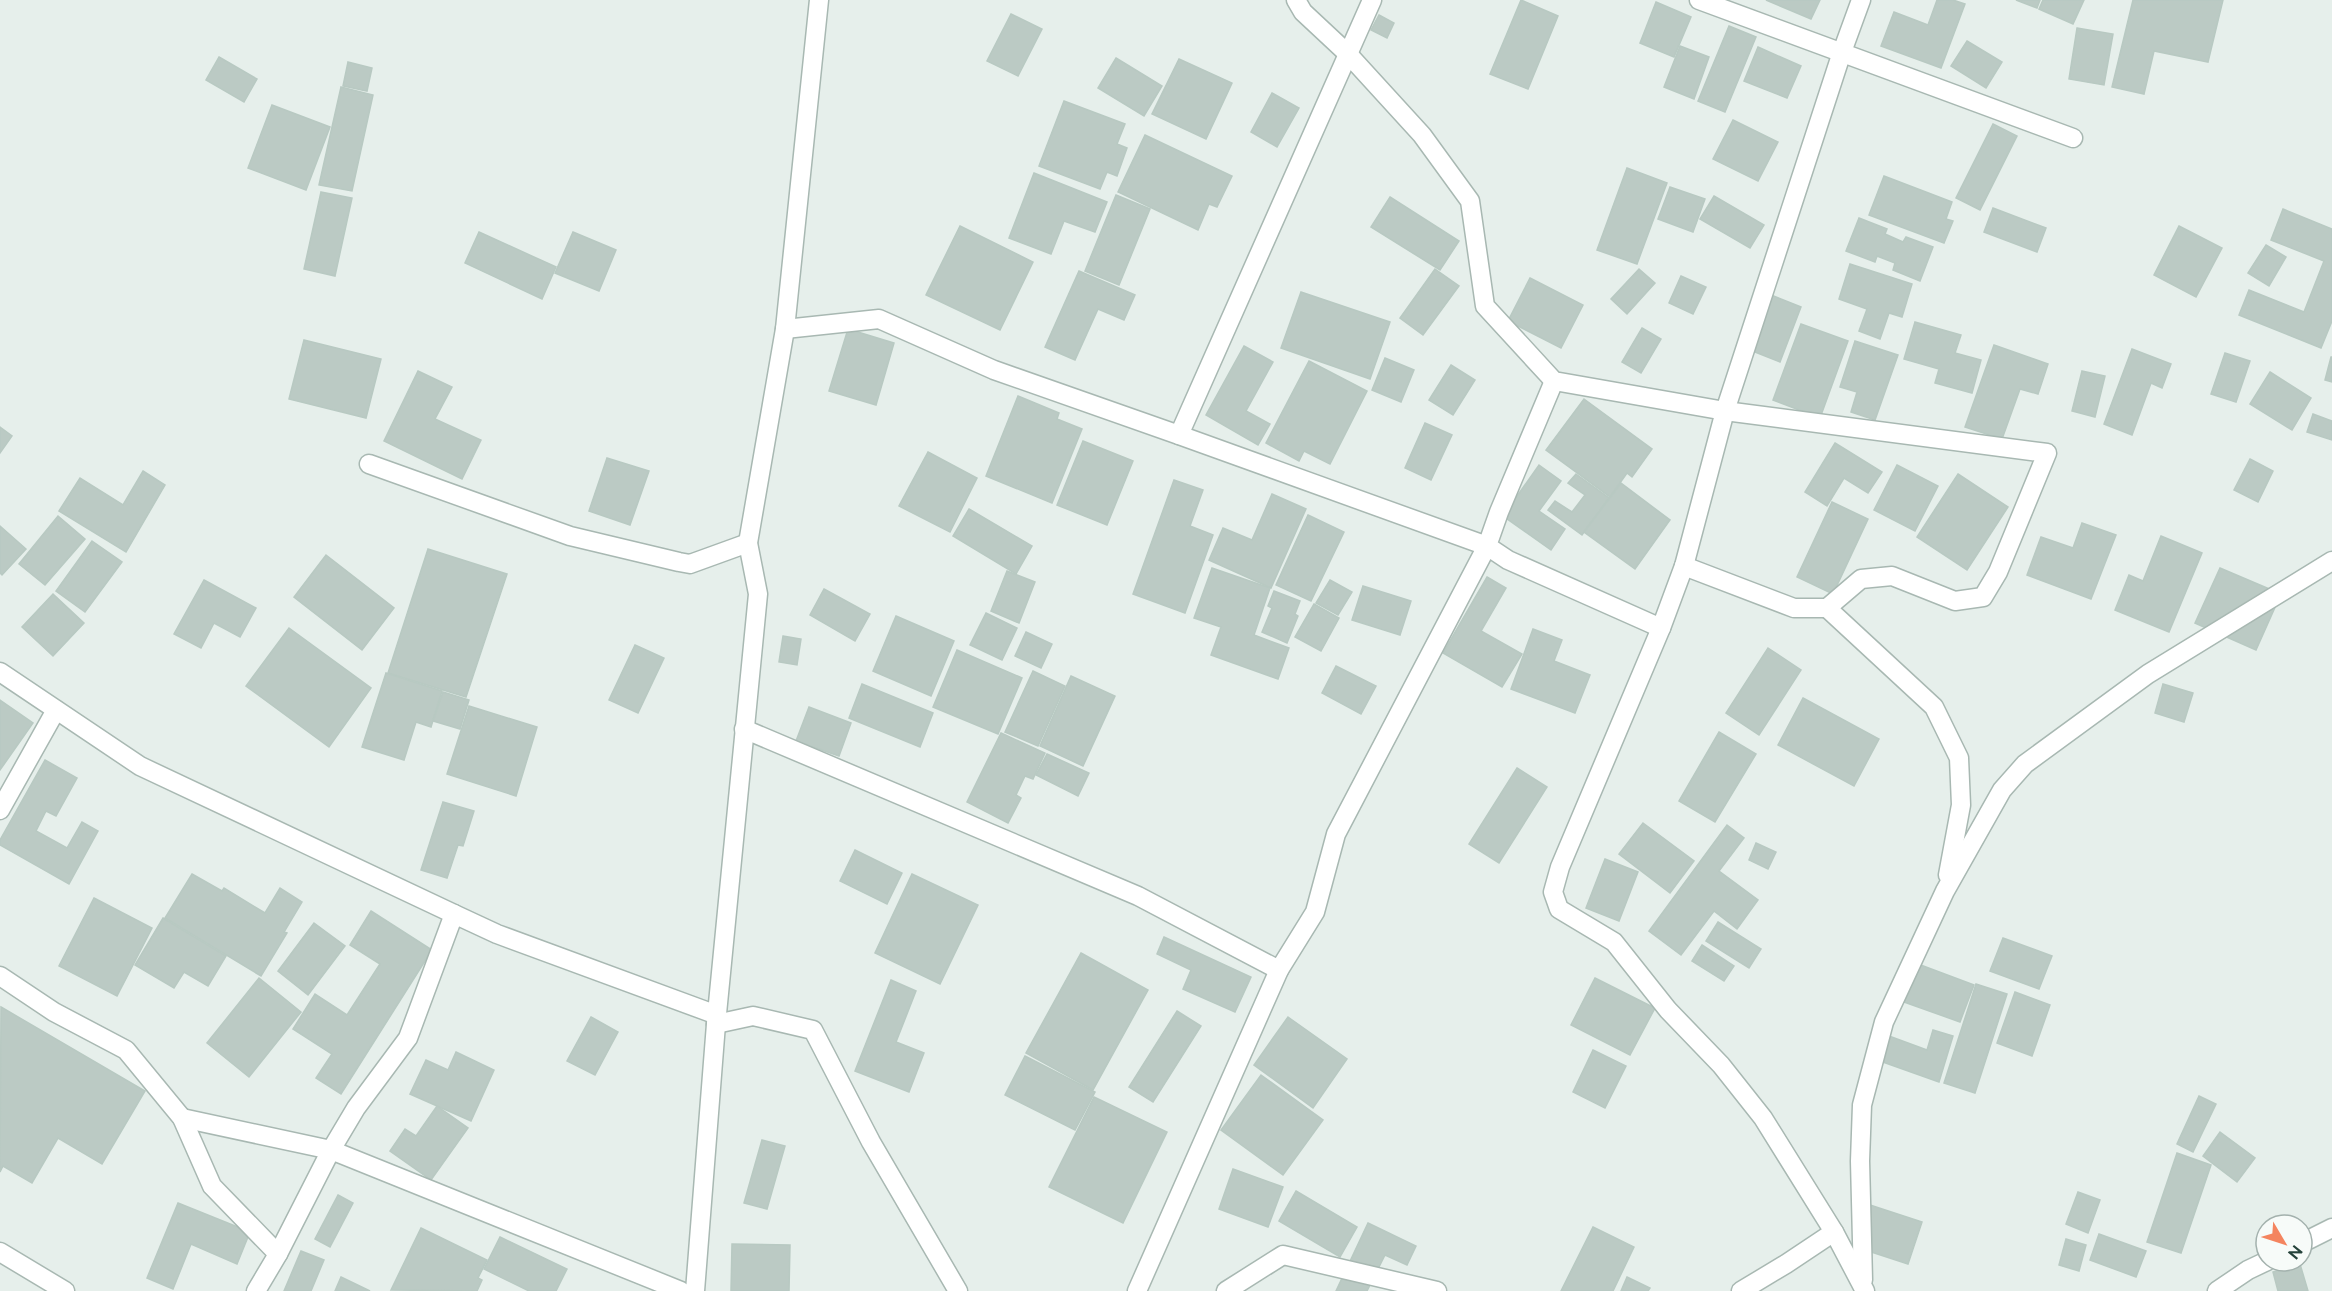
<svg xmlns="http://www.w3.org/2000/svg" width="2332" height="1291" viewBox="0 0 2332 1291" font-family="Raleway,sans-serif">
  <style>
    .building { fill: #bbcac4; stroke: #b8c9c2; stroke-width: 1.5 }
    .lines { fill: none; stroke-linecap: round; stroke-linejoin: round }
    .minor-casing { stroke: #a8b8b2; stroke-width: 21 }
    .minor { stroke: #fff; stroke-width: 18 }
  </style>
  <rect width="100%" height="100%" fill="#e6efeb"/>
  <g class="building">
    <polygon points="1521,0 1558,16 1528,89 1490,74"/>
    <polygon points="1766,0 1820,0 1811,19"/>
    <polygon points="1937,0 1953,0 1965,4 1941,68 1881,46 1894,12 1928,25"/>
    <polygon points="2016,0 2040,0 2037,8"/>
    <polygon points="2043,0 2084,0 2073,24 2039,9"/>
    <polygon points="2133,0 2223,0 2208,62 2154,51 2144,94 2112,87"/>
    <polygon points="1656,2 1691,17 1674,57 1640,43"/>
    <polygon points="1011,14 1042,29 1018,76 987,61"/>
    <polygon points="1379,15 1394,23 1387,38 1371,30"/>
    <polygon points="1729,26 1756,37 1725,112 1698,101"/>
    <polygon points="2077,28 2113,34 2104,85 2069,79"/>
    <polygon points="1967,41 2002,62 1986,88 1951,66"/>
    <polygon points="1680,46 1709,57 1694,99 1664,87"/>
    <polygon points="1758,47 1801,66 1787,98 1744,81"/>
    <polygon points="219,57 257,79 244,102 206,80"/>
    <polygon points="1116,58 1162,86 1144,116 1098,88"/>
    <polygon points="1179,59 1232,83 1206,139 1152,114"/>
    <polygon points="348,62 372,68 367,91 343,86"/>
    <polygon points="341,87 373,95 352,191 319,185"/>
    <polygon points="1272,93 1299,108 1277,147 1251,132"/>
    <polygon points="1064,101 1125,124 1117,144 1127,148 1117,176 1107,172 1100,189 1039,166"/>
    <polygon points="272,105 330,127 306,190 248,168"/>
    <polygon points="1733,120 1778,142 1758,181 1713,159"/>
    <polygon points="1993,124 2017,136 1980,210 1956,198"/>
    <polygon points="1145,135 1232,176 1217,207 1209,204 1198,230 1118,192"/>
    <polygon points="1627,168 1667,183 1637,264 1597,250"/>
    <polygon points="1034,173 1107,202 1095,232 1064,221 1051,254 1009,238"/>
    <polygon points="1884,176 1952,202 1946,219 1953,221 1944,243 1869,215"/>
    <polygon points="1670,187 1705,199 1693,232 1658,219"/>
    <polygon points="321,192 352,198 335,276 304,269"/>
    <polygon points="1116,195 1150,209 1119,285 1085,271"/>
    <polygon points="1714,196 1764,225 1750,248 1700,219"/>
    <polygon points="1390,197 1459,241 1440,270 1371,227"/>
    <polygon points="1993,208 2046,228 2037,252 1984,232"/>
    <polygon points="2283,209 2332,229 2332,321 2321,348 2239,315 2249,290 2304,312 2324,261 2271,240"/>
    <polygon points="1859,218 1887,229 1885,234 1903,242 1906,237 1933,247 1920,281 1893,270 1895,263 1877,256 1875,262 1846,251"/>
    <polygon points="960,226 1033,262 1000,330 926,295"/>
    <polygon points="2179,226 2222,248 2196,297 2154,275"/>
    <polygon points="479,232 556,267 542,299 465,263"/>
    <polygon points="573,232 616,250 599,291 555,273"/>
    <polygon points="2266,245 2286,257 2269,286 2248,273"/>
    <polygon points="1850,264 1912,284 1902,317 1889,313 1880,339 1859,331 1867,309 1839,299"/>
    <polygon points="1435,269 1459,286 1423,335 1400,318"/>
    <polygon points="1639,269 1655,283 1627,314 1611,299"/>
    <polygon points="1079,271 1135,295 1124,320 1098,309 1075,360 1045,347"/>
    <polygon points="1681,276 1706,287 1693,314 1669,303"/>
    <polygon points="1530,278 1583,305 1561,348 1508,321"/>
    <polygon points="1301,292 1390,322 1370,379 1281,348"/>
    <polygon points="1771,295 1801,307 1780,362 1750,350"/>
    <polygon points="1915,322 1961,335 1955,353 1981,360 1972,393 1935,383 1939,369 1904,359"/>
    <polygon points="1801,324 1848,341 1820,418 1773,400"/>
    <polygon points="1642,328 1661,339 1641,373 1622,362"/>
    <polygon points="848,329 894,343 876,405 829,391"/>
    <polygon points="304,340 381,359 366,418 289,399"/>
    <polygon points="1855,341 1898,355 1875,420 1851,412 1857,392 1840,387"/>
    <polygon points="1994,345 2048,364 2038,394 2020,389 2002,439 1965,427"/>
    <polygon points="1244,346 1273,362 1246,411 1270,424 1258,445 1206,415"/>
    <polygon points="2132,349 2171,364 2162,388 2151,383 2132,435 2104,424"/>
    <polygon points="2225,353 2250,361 2236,402 2211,394"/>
    <polygon points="2331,357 2332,357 2332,382 2325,380"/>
    <polygon points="1385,358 1414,370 1401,402 1372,390"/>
    <polygon points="1309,361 1367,391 1330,464 1304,451 1299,461 1266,443"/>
    <polygon points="1451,365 1475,380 1453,415 1429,400"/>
    <polygon points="418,371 452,387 435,419 481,440 462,479 384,441"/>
    <polygon points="2082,371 2105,376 2095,417 2072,411"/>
    <polygon points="2270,372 2311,398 2292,430 2250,404"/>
    <polygon points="1018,396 1059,413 1057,419 1082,429 1052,503 986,476"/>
    <polygon points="1584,399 1652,449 1632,477 1627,473 1610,497 1546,450"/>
    <polygon points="2313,414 2332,421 2332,440 2307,432"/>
    <polygon points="1425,423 1452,435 1431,480 1405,468"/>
    <polygon points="0,427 12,436 0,453"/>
    <polygon points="1083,441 1133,461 1107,525 1057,505"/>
    <polygon points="1835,443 1882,472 1868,493 1844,478 1827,506 1805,492"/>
    <polygon points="928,452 977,478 950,532 899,506"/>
    <polygon points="607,458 649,471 630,525 589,511"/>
    <polygon points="2250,459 2273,471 2258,502 2234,490"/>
    <polygon points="1539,465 1561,481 1539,511 1565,529 1551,550 1503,516"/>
    <polygon points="1897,465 1938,486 1915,531 1874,510"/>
    <polygon points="143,471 165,485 126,552 59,511 80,478 123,505"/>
    <polygon points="1576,474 1609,498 1582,535 1548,510 1555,501 1572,512 1585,495 1568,483"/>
    <polygon points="1958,474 2008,507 1967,570 1917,537"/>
    <polygon points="1174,480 1203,490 1190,526 1213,535 1185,613 1133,594"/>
    <polygon points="1621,483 1670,520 1635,569 1584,532"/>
    <polygon points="1272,494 1306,509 1271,588 1209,560 1223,528 1252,540"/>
    <polygon points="1832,502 1868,519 1833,594 1797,577"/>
    <polygon points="969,509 1032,546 1016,574 953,536"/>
    <polygon points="1308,515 1344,532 1311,601 1276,585"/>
    <polygon points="58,516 85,539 45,585 19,564"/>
    <polygon points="2082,523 2116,535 2091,599 2027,575 2041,537 2073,548"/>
    <polygon points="0,526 26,549 2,575 0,573"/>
    <polygon points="2161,536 2202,553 2169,632 2115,610 2129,575 2143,581"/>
    <polygon points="92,541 122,562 85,612 56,591"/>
    <polygon points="428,549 507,574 466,697 388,673"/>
    <polygon points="326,555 394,608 362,650 294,597"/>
    <polygon points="1212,568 1270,588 1254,635 1289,648 1278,679 1211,655 1221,627 1194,618"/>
    <polygon points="2220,568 2281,594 2256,650 2195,623"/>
    <polygon points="1007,571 1035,582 1019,623 991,611"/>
    <polygon points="1487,577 1506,588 1481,631 1522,654 1502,687 1443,653"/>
    <polygon points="204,580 256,608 240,637 214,623 201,648 174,634"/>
    <polygon points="1330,580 1352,592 1338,615 1316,603"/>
    <polygon points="1363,586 1411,601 1400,635 1352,620"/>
    <polygon points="824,589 870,614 855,641 810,615"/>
    <polygon points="1274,591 1300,601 1295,614 1298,616 1287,643 1262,632 1272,608 1268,606"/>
    <polygon points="53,594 84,623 53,656 22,627"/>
    <polygon points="1314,604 1339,618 1321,651 1295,637"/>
    <polygon points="986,613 1017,628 1002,660 970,645"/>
    <polygon points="896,616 954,641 931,696 873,671"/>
    <polygon points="289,628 371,688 329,747 246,686"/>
    <polygon points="1533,629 1562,640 1554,661 1590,675 1575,713 1511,689"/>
    <polygon points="1026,632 1052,644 1041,668 1015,656"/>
    <polygon points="783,636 801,639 797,665 779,662"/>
    <polygon points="635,645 664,658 638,713 609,700"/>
    <polygon points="1768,648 1801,670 1759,735 1726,713"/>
    <polygon points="957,650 1022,678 998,734 933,707"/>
    <polygon points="1336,666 1376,686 1361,714 1322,693"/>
    <polygon points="1033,671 1065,686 1038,746 1005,732"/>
    <polygon points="386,673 442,691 431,727 416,722 404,760 362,747"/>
    <polygon points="1071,676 1115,696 1083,766 1040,746"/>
    <polygon points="862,684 933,713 920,747 849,718"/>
    <polygon points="2163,684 2193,693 2184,722 2155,713"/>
    <polygon points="443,692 469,700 460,729 433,721"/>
    <polygon points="1803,698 1879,739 1854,786 1778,745"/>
    <polygon points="0,700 33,723 0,770"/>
    <polygon points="469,706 537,727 516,796 447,774"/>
    <polygon points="809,707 851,723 839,756 796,741"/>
    <polygon points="1719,732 1756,754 1715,822 1679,801"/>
    <polygon points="1001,733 1045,753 1033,779 1025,776 1016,795 1021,798 1008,823 967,802"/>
    <polygon points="1047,754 1089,773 1078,796 1036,775"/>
    <polygon points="45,760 77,778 56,816 46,811 36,831 67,848 82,822 98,831 69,884 0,845 0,840"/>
    <polygon points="1517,768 1547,787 1499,863 1469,844"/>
    <polygon points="443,802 474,811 463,846 458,845 447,878 421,870"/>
    <polygon points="1643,823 1694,861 1670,893 1619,854"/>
    <polygon points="1727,825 1744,838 1719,871 1758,900 1737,929 1714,911 1681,955 1649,931"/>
    <polygon points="1756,843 1776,852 1768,869 1749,860"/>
    <polygon points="855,850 902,873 887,904 840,881"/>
    <polygon points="1605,859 1638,872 1619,921 1586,908"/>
    <polygon points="192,874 222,891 224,888 265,913 280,888 302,902 284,932 287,933 261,976 165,918"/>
    <polygon points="912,874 978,905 940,984 875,953"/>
    <polygon points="94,898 152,928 117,996 59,966"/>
    <polygon points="371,911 432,950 341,1094 316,1078 332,1054 293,1029 315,994 347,1015 380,964 350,945"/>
    <polygon points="163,918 226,956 208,986 184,972 174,988 135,965"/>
    <polygon points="1718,922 1761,949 1749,968 1706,941"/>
    <polygon points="314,923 345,946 308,995 278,971"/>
    <polygon points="1164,937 1251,977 1235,1012 1183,989 1191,970 1157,954"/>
    <polygon points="2003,938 2052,956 2039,989 1990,971"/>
    <polygon points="1702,945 1734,966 1724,981 1692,961"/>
    <polygon points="1081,953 1148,990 1093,1090 1026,1053"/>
    <polygon points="1918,964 1974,985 1960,1022 1904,1002"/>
    <polygon points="259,978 301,1012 249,1077 207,1043"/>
    <polygon points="1595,978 1655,1008 1630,1055 1571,1025"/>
    <polygon points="891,980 916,991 896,1042 924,1053 909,1092 855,1071"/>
    <polygon points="1976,984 2007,994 1975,1093 1944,1083"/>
    <polygon points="2015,992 2050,1005 2032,1056 1997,1043"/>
    <polygon points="1,1007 145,1091 102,1164 58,1138 32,1183 3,1166 0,1172"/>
    <polygon points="1177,1011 1201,1026 1153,1102 1129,1087"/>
    <polygon points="591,1017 618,1032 595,1075 567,1061"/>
    <polygon points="1288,1017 1347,1059 1313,1108 1254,1065"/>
    <polygon points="1933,1030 1953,1036 1939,1082 1880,1061 1889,1036 1927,1050"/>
    <polygon points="1593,1050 1626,1066 1605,1108 1573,1092"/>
    <polygon points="456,1052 494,1070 471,1121 410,1094 426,1060 448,1070"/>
    <polygon points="1025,1056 1095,1092 1075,1130 1005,1095"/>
    <polygon points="1261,1075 1323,1120 1283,1175 1221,1130"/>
    <polygon points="2199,1096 2216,1104 2193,1152 2177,1144"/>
    <polygon points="1094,1097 1167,1132 1123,1223 1049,1187"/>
    <polygon points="437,1106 468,1128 431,1180 390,1151 405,1129 416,1136"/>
    <polygon points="2220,1132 2255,1158 2237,1182 2203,1156"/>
    <polygon points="762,1140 785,1146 767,1209 744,1203"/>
    <polygon points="2177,1153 2211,1165 2181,1253 2147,1242"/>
    <polygon points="1233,1169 1283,1187 1268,1227 1219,1209"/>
    <polygon points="1296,1191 1357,1227 1340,1257 1279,1221"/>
    <polygon points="2078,1192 2100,1200 2088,1233 2066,1224"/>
    <polygon points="338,1195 353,1203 330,1247 315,1239"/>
    <polygon points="178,1203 250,1232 237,1264 191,1244 173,1289 147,1278"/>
    <polygon points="1870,1205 1922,1222 1908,1264 1856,1247"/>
    <polygon points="1368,1223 1416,1246 1407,1265 1385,1255 1367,1291 1336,1291"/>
    <polygon points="1593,1227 1634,1247 1613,1291 1561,1291"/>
    <polygon points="421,1228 487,1260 478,1278 482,1280 477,1291 391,1290"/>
    <polygon points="2099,1234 2146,1251 2136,1277 2090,1260"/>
    <polygon points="500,1237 567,1269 556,1291 529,1291 484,1269"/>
    <polygon points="2066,1239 2086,1245 2079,1271 2059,1265"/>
    <polygon points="732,1244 790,1245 789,1291 731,1291"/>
    <polygon points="301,1251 324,1260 311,1291 284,1291"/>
    <polygon points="2300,1264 2308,1291 2278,1291 2273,1272"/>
    <polygon points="341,1277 370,1291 335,1291"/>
    <polygon points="1627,1277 1650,1288 1648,1291 1621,1291"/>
  </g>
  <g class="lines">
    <defs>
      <g id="minor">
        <polyline points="1296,0 1303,12 1348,54 1422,135 1470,201 1485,306 1554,381 1725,411 2047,453 1998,572 1983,597 1955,601 1892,576 1861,579 1827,608 1794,608 1684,566"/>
        <polyline points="1699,0 2073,138"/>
        <polyline points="1861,0 1842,52 1725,411 1684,566 1661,628 1560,867 1553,892 1559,909 1614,942 1668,1010 1721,1065 1763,1118 1834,1232 1865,1291"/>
        <polyline points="785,329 879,319 994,370 1179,435 1487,546 1336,834 1315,912 1279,970 1137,1291"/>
        <polyline points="1554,381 1499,512 1487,546 1508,560 1661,628"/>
        <polyline points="1179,435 1372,0"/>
        <polyline points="369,464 570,536 679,562 690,564 748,543"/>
        <polyline points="1827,608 1934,707 1959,758 1961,805 1948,875"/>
        <polyline points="0,672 140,766 454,914"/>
        <polyline points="744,729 1138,896 1279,970"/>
        <polyline points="0,810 56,710"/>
        <polyline points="0,976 54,1012 126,1050 182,1118 212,1186 278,1254 256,1291"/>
        <polyline points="716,1024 753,1016 813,1030 871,1142 958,1291"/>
        <polyline points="182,1118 331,1150 356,1108 408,1038 454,914 497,934 717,1015"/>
        <polyline points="2302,1243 2332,1228"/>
        <polyline points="0,1252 65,1291"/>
        <polyline points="278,1254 331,1150 681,1291"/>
        <polyline points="1863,1280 1860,1161 1862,1105 1884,1022 1945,891 2002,790 2025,764 2148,674 2332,561"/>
        <polyline points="695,1291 716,1024 758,594 748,543 785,329 819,0"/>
        <polyline points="1226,1291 1283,1255 1437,1291"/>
        <polyline points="1741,1291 1786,1264 1834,1232"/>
        <polyline points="2217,1291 2248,1270 2267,1261"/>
      </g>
    </defs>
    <use href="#minor" class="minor-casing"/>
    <use href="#minor" class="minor"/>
  </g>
  <g transform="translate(2284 1243) rotate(129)"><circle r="28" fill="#f7fbf9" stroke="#a3b1ad" stroke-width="1.5"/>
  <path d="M0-4.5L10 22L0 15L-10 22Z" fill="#f4845f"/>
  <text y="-9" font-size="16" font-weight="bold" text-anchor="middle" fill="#24423a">N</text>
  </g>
</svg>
